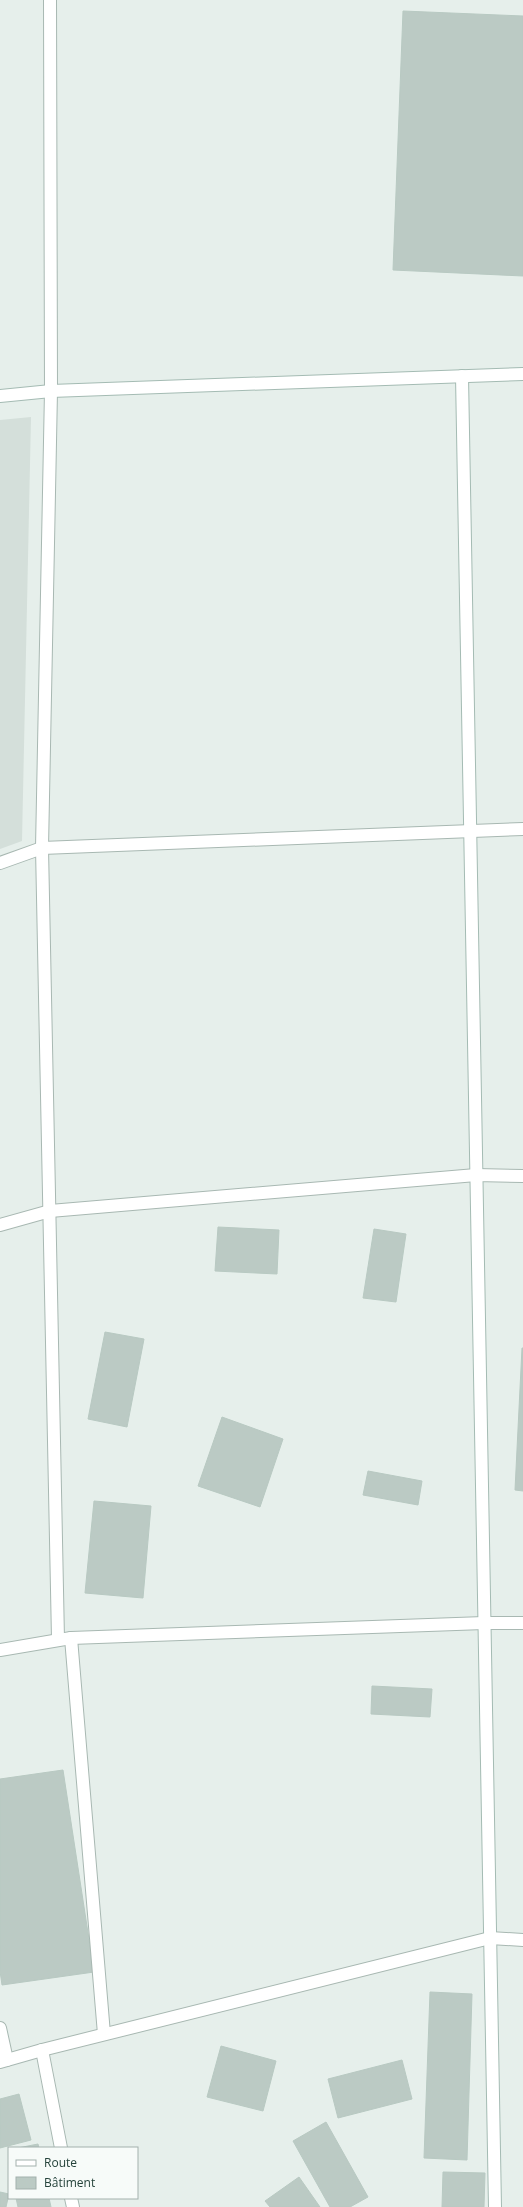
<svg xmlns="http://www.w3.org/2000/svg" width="523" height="2207" viewBox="0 0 523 2207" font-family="'Open Sans',sans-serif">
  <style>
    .built { fill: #d4dfda }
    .building { fill: #bbcac4; stroke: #b8c9c2 }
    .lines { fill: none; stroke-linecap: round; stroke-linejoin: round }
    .lane-casing { stroke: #a8b8b2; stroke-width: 14 }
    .street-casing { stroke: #a8b8b2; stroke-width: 14 }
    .secondary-casing { stroke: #a4bbb3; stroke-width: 14 }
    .lane { stroke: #fff; stroke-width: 12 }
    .street { stroke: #fff; stroke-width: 12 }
    .secondary { stroke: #fff; stroke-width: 12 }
  </style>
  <rect width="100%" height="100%" fill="#e6efeb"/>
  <polygon class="built" points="31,417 22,841 0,849 0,420"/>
  <g class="building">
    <polygon points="403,11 523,16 523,276 393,270"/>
    <polygon points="218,1227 279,1230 277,1274 215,1271"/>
    <polygon points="374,1229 406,1234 396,1302 363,1298"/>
    <polygon points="105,1332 144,1339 127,1427 88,1419"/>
    <polygon points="522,1348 523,1348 523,1491 515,1490"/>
    <polygon points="222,1417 283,1439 260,1507 198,1486"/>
    <polygon points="368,1471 422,1481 418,1505 363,1495"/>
    <polygon points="94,1501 151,1506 143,1598 85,1593"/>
    <polygon points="372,1686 432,1689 430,1717 371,1714"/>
    <polygon points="63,1770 94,1972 2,1985 0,1971 0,1779"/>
    <polygon points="430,1992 472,1994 467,2160 424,2158"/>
    <polygon points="221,2046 276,2061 263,2111 207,2097"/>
    <polygon points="402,2060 412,2099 338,2118 328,2079"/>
    <polygon points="19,2094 31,2140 0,2148 0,2099"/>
    <polygon points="326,2122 368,2197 350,2207 330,2207 293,2141"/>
    <polygon points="38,2144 39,2148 18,2148"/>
    <polygon points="443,2172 485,2173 484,2207 442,2207"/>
    <polygon points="299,2177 320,2207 270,2207 265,2201"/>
    <polygon points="0,2192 9,2194 6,2207 0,2207"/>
    <polygon points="16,2198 49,2198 51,2207 18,2207"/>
  </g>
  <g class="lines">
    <defs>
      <polyline id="lane" points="71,1638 104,2034"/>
      <g id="street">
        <polyline points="50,0 51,391 42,848 58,1639"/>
        <polyline points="0,863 42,848 523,829"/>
        <polyline points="0,1225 50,1211 476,1175 523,1176"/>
        <polyline points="0,1650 71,1638 484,1623 523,1623"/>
        <polyline points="0,2028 7,2060"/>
        <polyline points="42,2050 61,2148"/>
        <polyline points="0,2062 42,2050 490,1938 523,1940"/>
        <polyline points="71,2198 73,2207"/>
      </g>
      <g id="secondary">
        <polyline points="462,376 495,2207"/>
        <polyline points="0,396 51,391 523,374"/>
      </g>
    </defs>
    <use href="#lane" class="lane-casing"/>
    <use href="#street" class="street-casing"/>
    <use href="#secondary" class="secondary-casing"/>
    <use href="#lane" class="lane"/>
    <use href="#street" class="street"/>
    <use href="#secondary" class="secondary"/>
  </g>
  <rect x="8" y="2147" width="130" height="52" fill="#f7fbf9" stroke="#a3b1ad"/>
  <rect x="16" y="2160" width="20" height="6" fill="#ffffff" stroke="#a3b1ad"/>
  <text x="44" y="2167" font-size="12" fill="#24423a">Route</text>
  <rect x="16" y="2177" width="20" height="12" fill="#bbcac4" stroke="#a3b1ad"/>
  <text x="44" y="2187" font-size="12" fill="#24423a">Bâtiment</text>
</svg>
